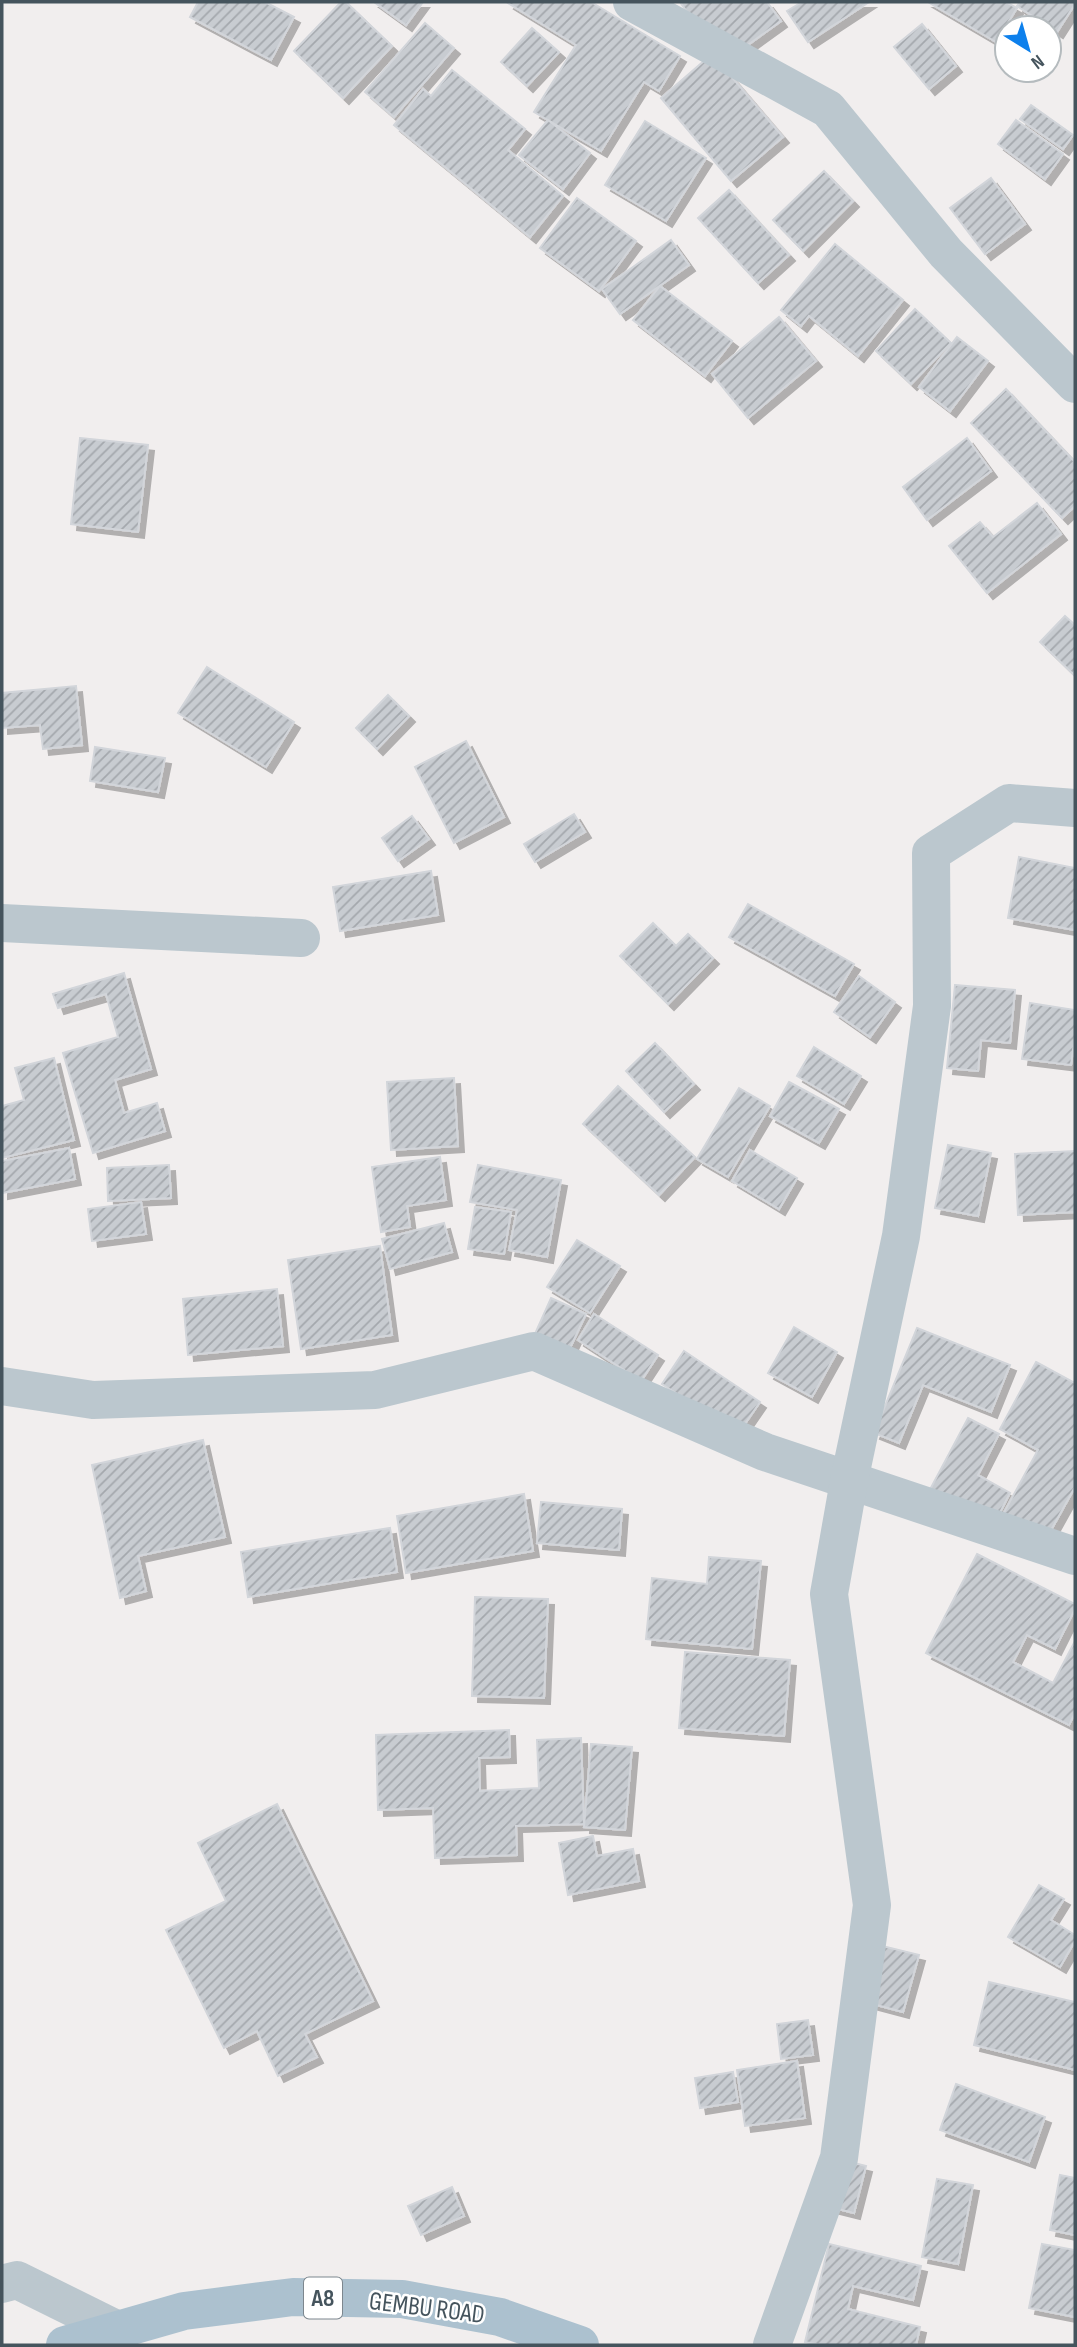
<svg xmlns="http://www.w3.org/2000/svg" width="1077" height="2347" viewBox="0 0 1077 2347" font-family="'Sofia Sans Condensed',sans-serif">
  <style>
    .building { fill: url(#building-hatch); stroke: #d2d5da; stroke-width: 2; filter: url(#shadow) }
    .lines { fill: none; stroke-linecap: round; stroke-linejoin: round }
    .street { stroke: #bbc7ce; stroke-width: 38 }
    .primary { stroke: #acc1cf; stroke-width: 38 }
    .labels { text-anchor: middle; stroke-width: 5; stroke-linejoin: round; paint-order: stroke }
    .shield { fill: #fff; stroke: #7d878e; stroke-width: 2 }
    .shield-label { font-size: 24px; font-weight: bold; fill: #45545d }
    .street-label { font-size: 26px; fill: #45545d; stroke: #fff }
  </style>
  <defs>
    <pattern id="building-hatch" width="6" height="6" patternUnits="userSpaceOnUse" patternTransform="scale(1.75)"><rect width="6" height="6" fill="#c8ccd1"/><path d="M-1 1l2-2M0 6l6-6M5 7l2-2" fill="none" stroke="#a4a8ad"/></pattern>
    <filter id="shadow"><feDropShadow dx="6" dy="6" stdDeviation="0" flood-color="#0004"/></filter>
  </defs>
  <rect width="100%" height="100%" fill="#f1eeee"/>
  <g class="building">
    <polygon points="198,2 265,2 294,17 271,60 190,17"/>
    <polygon points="341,2 346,2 392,46 343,98 294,51"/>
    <polygon points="374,2 423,2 406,25"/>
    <polygon points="509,2 591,2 680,56 659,91 644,82 601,151 534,112 576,45 508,3"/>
    <polygon points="680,2 767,2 781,21 723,63"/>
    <polygon points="802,2 869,2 808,42 787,11"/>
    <polygon points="928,2 1006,2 1017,8 996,42"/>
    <polygon points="1020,2 1075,2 1075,4 1057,32 1017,6"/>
    <polygon points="425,23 454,48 394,117 365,92"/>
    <polygon points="922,24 956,66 929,89 894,47"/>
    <polygon points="532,28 559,52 527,86 501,62"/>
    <polygon points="712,54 783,137 731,181 661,98"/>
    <polygon points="452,70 525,129 508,150 563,196 530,237 394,125 423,89 431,96"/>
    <polygon points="1031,105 1073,135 1063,149 1020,119"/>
    <polygon points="548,120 590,153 563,189 519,155"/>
    <polygon points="1016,120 1063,154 1045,179 998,144"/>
    <polygon points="645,121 706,158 666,221 605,185"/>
    <polygon points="824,171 853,201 803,251 773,220"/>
    <polygon points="991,178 1025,224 985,254 950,208"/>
    <polygon points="729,190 789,255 758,283 698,218"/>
    <polygon points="577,198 636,241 599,291 540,248"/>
    <polygon points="671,240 689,265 620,314 602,289"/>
    <polygon points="835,244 903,300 858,356 809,316 801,326 781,310"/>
    <polygon points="660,286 732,341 705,376 633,320"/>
    <polygon points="915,309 951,343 911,384 876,351"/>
    <polygon points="779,317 816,361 748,418 712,374"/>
    <polygon points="957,337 988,361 950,411 919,387"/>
    <polygon points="1006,389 1075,462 1075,506 1062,518 971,423"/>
    <polygon points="80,438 148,445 138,532 71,524"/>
    <polygon points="967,438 991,471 927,520 903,487"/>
    <polygon points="1037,503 1061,534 987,593 949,546 980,522 993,537"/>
    <polygon points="1065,616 1075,625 1075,676 1040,642"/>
    <polygon points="207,667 294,722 266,767 178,713"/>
    <polygon points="76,686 82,745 43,749 40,725 2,728 2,693"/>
    <polygon points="388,695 409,716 377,749 356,728"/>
    <polygon points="466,741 504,817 454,843 415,767"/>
    <polygon points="95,747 165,758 158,792 90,781"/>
    <polygon points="574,814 585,832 535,862 524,844"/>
    <polygon points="412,816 429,839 398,861 382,838"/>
    <polygon points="1019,857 1075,868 1075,930 1008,918"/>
    <polygon points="431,871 438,915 340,931 333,887"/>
    <polygon points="748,904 854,964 835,996 729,937"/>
    <polygon points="653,923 676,946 688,934 713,958 668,1004 620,956"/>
    <polygon points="124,973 151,1069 115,1080 124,1113 157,1103 165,1131 93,1153 63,1053 118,1037 106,994 58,1008 53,994"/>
    <polygon points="859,976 895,1002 870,1037 834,1012"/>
    <polygon points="955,985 1015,990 1010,1043 981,1040 978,1071 947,1068"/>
    <polygon points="1030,1003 1075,1010 1075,1036 1071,1065 1022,1059"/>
    <polygon points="655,1043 694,1084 664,1112 626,1071"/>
    <polygon points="814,1047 861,1076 844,1104 797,1076"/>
    <polygon points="54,1058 74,1140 2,1158 2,1106 24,1100 15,1068"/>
    <polygon points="454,1078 458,1146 391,1150 387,1082"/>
    <polygon points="789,1082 839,1109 819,1143 770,1116"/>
    <polygon points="618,1086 695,1157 659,1195 583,1124"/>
    <polygon points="739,1088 770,1106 728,1177 697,1159"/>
    <polygon points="948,1145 991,1153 978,1216 935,1208"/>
    <polygon points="69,1148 75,1179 2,1193 2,1161"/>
    <polygon points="750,1150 797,1178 779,1209 732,1181"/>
    <polygon points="1075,1151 1075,1212 1018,1215 1015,1154"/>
    <polygon points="440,1157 446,1200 407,1206 410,1227 381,1232 372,1167"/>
    <polygon points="169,1165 171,1198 108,1201 107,1168"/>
    <polygon points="478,1165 561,1180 547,1257 509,1250 517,1210 470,1202"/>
    <polygon points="141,1202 146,1234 92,1241 88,1209"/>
    <polygon points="475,1207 511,1212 504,1254 468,1249"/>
    <polygon points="444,1223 452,1252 390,1269 382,1239"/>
    <polygon points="577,1240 620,1266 590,1313 547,1287"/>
    <polygon points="380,1246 392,1335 301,1349 288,1260"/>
    <polygon points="277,1289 283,1346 188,1355 183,1299"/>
    <polygon points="551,1298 586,1314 564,1361 530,1345"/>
    <polygon points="594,1314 658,1355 641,1381 578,1340"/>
    <polygon points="794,1327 837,1352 812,1397 768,1373"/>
    <polygon points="917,1328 1010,1365 991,1412 923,1385 899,1443 874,1433"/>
    <polygon points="684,1351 760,1402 738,1434 662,1384"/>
    <polygon points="1036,1362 1075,1383 1075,1487 1045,1541 1001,1518 1038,1450 1000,1429"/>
    <polygon points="968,1418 999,1434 978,1475 1010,1493 991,1530 926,1497"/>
    <polygon points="203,1440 225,1537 138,1556 146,1591 120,1598 92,1465"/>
    <polygon points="524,1494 533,1551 406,1573 397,1516"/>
    <polygon points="541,1502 622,1509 619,1550 537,1543"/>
    <polygon points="390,1528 397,1572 248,1597 241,1552"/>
    <polygon points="977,1554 1075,1604 1075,1609 1055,1649 1027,1635 1013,1662 1053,1683 1075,1641 1075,1713 1069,1725 926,1653"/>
    <polygon points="709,1557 761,1561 752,1649 646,1639 652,1578 707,1584"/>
    <polygon points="475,1597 548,1599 544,1698 472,1696"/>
    <polygon points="685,1652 790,1660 784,1736 679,1728"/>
    <polygon points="509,1730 510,1757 479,1758 480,1791 539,1788 537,1740 581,1738 584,1824 516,1826 517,1855 435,1858 433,1808 378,1810 376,1735"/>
    <polygon points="591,1744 632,1747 625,1830 584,1827"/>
    <polygon points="277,1804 373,2001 305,2034 317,2057 278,2076 257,2031 224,2048 166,1930 226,1901 198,1843"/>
    <polygon points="593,1836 597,1856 633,1849 639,1881 568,1895 559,1843"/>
    <polygon points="1039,1885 1064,1899 1051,1920 1075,1935 1075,1941 1060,1967 1008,1937"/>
    <polygon points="870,1943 919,1955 903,2012 854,1999"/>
    <polygon points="989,1982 1075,2002 1075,2070 974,2045"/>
    <polygon points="808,2020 813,2055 781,2059 777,2024"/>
    <polygon points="797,2061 805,2118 745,2126 737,2070"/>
    <polygon points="733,2072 738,2102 700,2108 695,2078"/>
    <polygon points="956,2084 1045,2117 1029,2162 940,2130"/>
    <polygon points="834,2158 866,2166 854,2213 822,2205"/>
    <polygon points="1060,2175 1075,2178 1075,2235 1050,2230"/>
    <polygon points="937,2179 973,2185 958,2264 922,2257"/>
    <polygon points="452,2187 464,2216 421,2235 408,2206"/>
    <polygon points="829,2244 921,2266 913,2300 853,2286 848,2309 920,2327 916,2345 820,2345 805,2342"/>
    <polygon points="1042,2244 1075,2250 1075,2317 1029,2308"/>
  </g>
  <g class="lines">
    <g class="street">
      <polyline points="632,2 828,109 946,253 1075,384"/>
      <polyline points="2,923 301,938"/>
      <polyline points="2,1386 93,1400 375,1390 534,1351 765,1452 1075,1556"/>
      <polyline points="2,2284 17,2280 118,2330"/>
      <polyline points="772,2345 839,2158 872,1905 829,1594 849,1481 901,1236 932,1006 931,853 1009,803 1075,808"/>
    </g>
    <polyline class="primary" points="65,2345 184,2311 293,2297 402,2299 500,2317 580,2345"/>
  </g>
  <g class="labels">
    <rect class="shield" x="304" y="2277.5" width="38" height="41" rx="5"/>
    <g class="shield-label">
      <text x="323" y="2306">A8</text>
    </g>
    <g class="street-label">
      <text transform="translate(427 2307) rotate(7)" y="9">GEMBU ROAD</text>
    </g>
  </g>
  <rect width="1077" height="2347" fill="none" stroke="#45545d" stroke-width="7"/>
  <g transform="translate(1028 49) rotate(143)"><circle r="33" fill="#ffffff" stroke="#b5bbbe" stroke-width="2"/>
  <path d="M0-5L12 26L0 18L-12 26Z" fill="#0d80ec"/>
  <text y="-10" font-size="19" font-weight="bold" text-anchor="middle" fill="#45545d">N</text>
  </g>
</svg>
